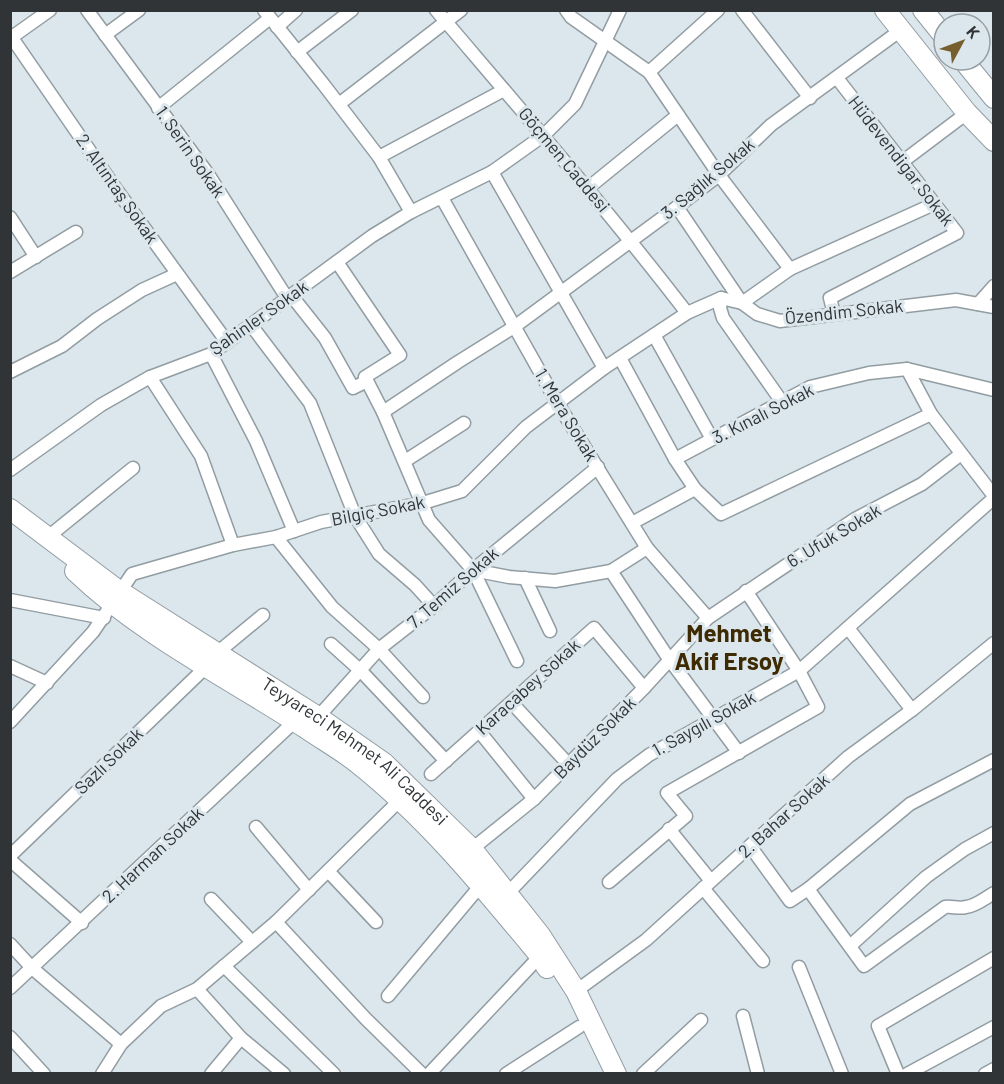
<svg xmlns="http://www.w3.org/2000/svg" width="1004" height="1084" viewBox="0 0 1004 1084" font-family="Barlow,sans-serif">
  <style>
    .lines { fill: none; stroke-linecap: round; stroke-linejoin: round }
    .street-casing { stroke: #929da2; stroke-width: 15 }
    .primary-casing { stroke: #929da2; stroke-width: 22 }
    .street { stroke: #fff; stroke-width: 12 }
    .primary { stroke: #fff; stroke-width: 20 }
    .labels { text-anchor: middle; stroke-width: 6; stroke-linejoin: round; paint-order: stroke }
    .street-label { font-size: 18px; fill: #303437; stroke: #dbe7ed }
    .district-label { font-size: 24px; font-weight: bold; fill: #3f2b03; stroke: #dbe7ed }
  </style>
  <rect width="100%" height="100%" fill="#dbe7ed"/>
  <g class="lines">
    <defs>
      <g id="street">
        <polyline points="87,10 208,174 287,298"/>
        <polyline points="264,10 324,85 379,157 411,212"/>
        <path d="M436 10C521 110 607 209 687 313"/>
        <polyline points="566,10 571,17 649,72 719,175 790,269"/>
        <polyline points="742,10 810,98"/>
        <polyline points="277,27 296,10"/>
        <polyline points="10,35 116,189 227,342"/>
        <polyline points="105,35 139,10"/>
        <polyline points="12,37 50,10"/>
        <polyline points="297,52 352,10"/>
        <polyline points="649,72 718,10"/>
        <polyline points="339,104 461,10"/>
        <polyline points="158,108 270,18"/>
        <polyline points="379,157 504,90"/>
        <polyline points="902,162 967,113"/>
        <polyline points="492,172 604,368"/>
        <polyline points="588,188 678,115"/>
        <polyline points="442,198 558,404 647,548 708,618"/>
        <polyline points="677,207 742,303 757,314 780,321 956,300 994,307"/>
        <polyline points="10,217 36,257"/>
        <polyline points="337,262 400,355 365,377 383,412 429,520 473,570 517,661"/>
        <polyline points="10,272 76,232"/>
        <polyline points="291,295 325,338 353,388 367,381"/>
        <polyline points="721,298 720,308 723,318 782,402"/>
        <polyline points="978,304 994,286"/>
        <polyline points="834,314 830,298 957,233 837,78"/>
        <polyline points="251,325 310,403 355,516 379,554 415,585 434,606"/>
        <polyline points="654,335 712,439"/>
        <polyline points="211,354 256,441 294,531"/>
        <polyline points="620,358 675,459 695,489 721,514 931,414"/>
        <polyline points="907,369 931,414 994,496"/>
        <polyline points="10,372 62,346 97,319 142,290 177,274"/>
        <polyline points="150,377 201,456 233,545"/>
        <polyline points="383,412 458,362 514,327 677,207 719,175 771,125 901,30"/>
        <polyline points="675,459 810,387 869,373 907,369 994,390"/>
        <polyline points="405,461 464,423"/>
        <polyline points="10,470 101,405 150,377 211,354 372,236 411,212 492,172 544,135 575,104 620,10"/>
        <polyline points="632,523 695,489"/>
        <polyline points="48,537 133,468"/>
        <polyline points="276,537 332,607 379,649 423,697"/>
        <polyline points="473,570 509,577 555,581 611,571 647,548"/>
        <polyline points="611,571 669,659 739,753"/>
        <polyline points="525,578 550,631"/>
        <polyline points="10,600 104,618"/>
        <polyline points="848,628 912,710"/>
        <polyline points="331,644 361,671 446,761"/>
        <polyline points="217,653 263,615"/>
        <polyline points="10,666 47,683"/>
        <polyline points="512,703 569,765"/>
        <polyline points="318,717 379,649 434,606 473,570 598,467"/>
        <polyline points="10,722 93,632 132,574 233,545 276,537 321,522 423,503 462,491 526,427 604,368 687,313 721,298 742,303 790,269 934,204"/>
        <polyline points="479,731 534,799"/>
        <polyline points="431,774 594,628 644,688"/>
        <polyline points="256,827 309,890"/>
        <polyline points="669,829 711,881"/>
        <path d="M750 846 790 901 808 889 864 966 945 907C952 906 959 909 966 907 976 906 985 898 994 893"/>
        <polyline points="472,849 534,799 644,688 708,618 855,519 922,484 961,454"/>
        <polyline points="10,856 207,666"/>
        <polyline points="10,860 82,923"/>
        <polyline points="328,871 376,922"/>
        <polyline points="609,882 686,816 667,793 818,707 799,671 746,591"/>
        <polyline points="703,888 763,961"/>
        <polyline points="808,889 910,804 994,760"/>
        <polyline points="508,893 617,779 649,755 799,671 994,498"/>
        <polyline points="211,899 252,942"/>
        <polyline points="276,922 366,1019 422,1074"/>
        <polyline points="10,944 32,968 121,1044"/>
        <polyline points="850,946 926,877 965,849 994,833"/>
        <polyline points="224,966 334,1074"/>
        <polyline points="799,967 842,1074"/>
        <polyline points="10,988 295,721"/>
        <polyline points="197,989 241,1038 284,1074"/>
        <polyline points="576,991 646,940 848,757 912,710 994,643"/>
        <polyline points="388,996 481,885"/>
        <polyline points="743,1016 758,1074"/>
        <polyline points="10,1037 44,1074"/>
        <polyline points="102,1074 121,1044 161,1006 197,989 276,922 400,800"/>
        <polyline points="211,1074 241,1038"/>
        <polyline points="429,1074 540,956"/>
        <polyline points="506,1074 579,1027"/>
        <polyline points="643,1074 701,1020"/>
        <polyline points="898,1074 878,1026 994,958"/>
        <polyline points="907,1074 994,1027"/>
        <polyline points="985,1074 994,1069"/>
      </g>
      <g id="primary">
        <polyline points="885,10 967,113 994,141"/>
        <polyline points="923,10 944,36"/>
        <polyline points="963,60 994,98"/>
        <path id="s1" d="M10 509 119 591 318 717 384 763 472 849 540 935 576 991 616 1074"/>
        <path d="M75 571C143 636 229 678 307 729 323 740 341 750 356 762 427 818 483 887 540 956L547 968"/>
      </g>
    </defs>
    <use href="#street" class="street-casing"/>
    <use href="#primary" class="primary-casing"/>
    <use href="#street" class="street"/>
    <use href="#primary" class="primary"/>
  </g>
  <g class="labels">
    <g class="street-label">
      <text transform="translate(190 152) rotate(55)" y="6">1. Serin Sokak</text>
      <text transform="translate(564 160) rotate(50)" y="6">Göçmen Caddesi</text>
      <text transform="translate(901 161) rotate(52)" y="6">Hüdevendigar Sokak</text>
      <text transform="translate(708 179) rotate(-40)" y="6">3. Sağlık Sokak</text>
      <text transform="translate(117 189) rotate(55)" y="6">2. Altıntaş Sokak</text>
      <text transform="translate(844 312) rotate(-6)" y="6">Özendim Sokak</text>
      <text transform="translate(259 318) rotate(-35)" y="6">Şahinler Sokak</text>
      <text transform="translate(763 414) rotate(-27)" y="6">3. Kınalı Sokak</text>
      <text transform="translate(566 415) rotate(59)" y="6">1. Mera Sokak</text>
      <text transform="translate(378 511) rotate(-11)" y="6">Bilgiç Sokak</text>
      <text transform="translate(834 536) rotate(-31)" y="6">6. Ufuk Sokak</text>
      <text transform="translate(453 588) rotate(-41)" y="6">7. Temiz Sokak</text>
      <text transform="translate(528 687) rotate(-42)" y="6">Karacabey Sokak</text>
      <text transform="translate(704 724) rotate(-29)" y="6">1. Saygılı Sokak</text>
      <text transform="translate(595 738) rotate(-45)" y="6">Baydüz Sokak</text>
      <text dy="6" stroke="none"><textPath href="#s1" startOffset="422">Teyyareci Mehmet Ali Caddesi</textPath></text>
      <text transform="translate(109 761) rotate(-44)" y="6">Sazlı Sokak</text>
      <text transform="translate(784 816) rotate(-42)" y="6">2. Bahar Sokak</text>
      <text transform="translate(153 855) rotate(-43)" y="6">2. Harman Sokak</text>
    </g>
    <g class="district-label">
      <text x="729" y="642">Mehmet<tspan x="729" dy="28">Akif Ersoy</tspan></text>
    </g>
  </g>
  <rect width="1004" height="1084" fill="none" stroke="#303437" stroke-width="24"/>
  <g transform="translate(962 42) rotate(49)"><circle r="28" fill="#dbe7ed" stroke="#979fa4" stroke-width="1.5"/>
  <path d="M0-4.5L10 22L0 15L-10 22Z" fill="#775e2f"/>
  <text y="-9" font-size="16" font-weight="bold" text-anchor="middle" fill="#303437">K</text>
  </g>
</svg>
